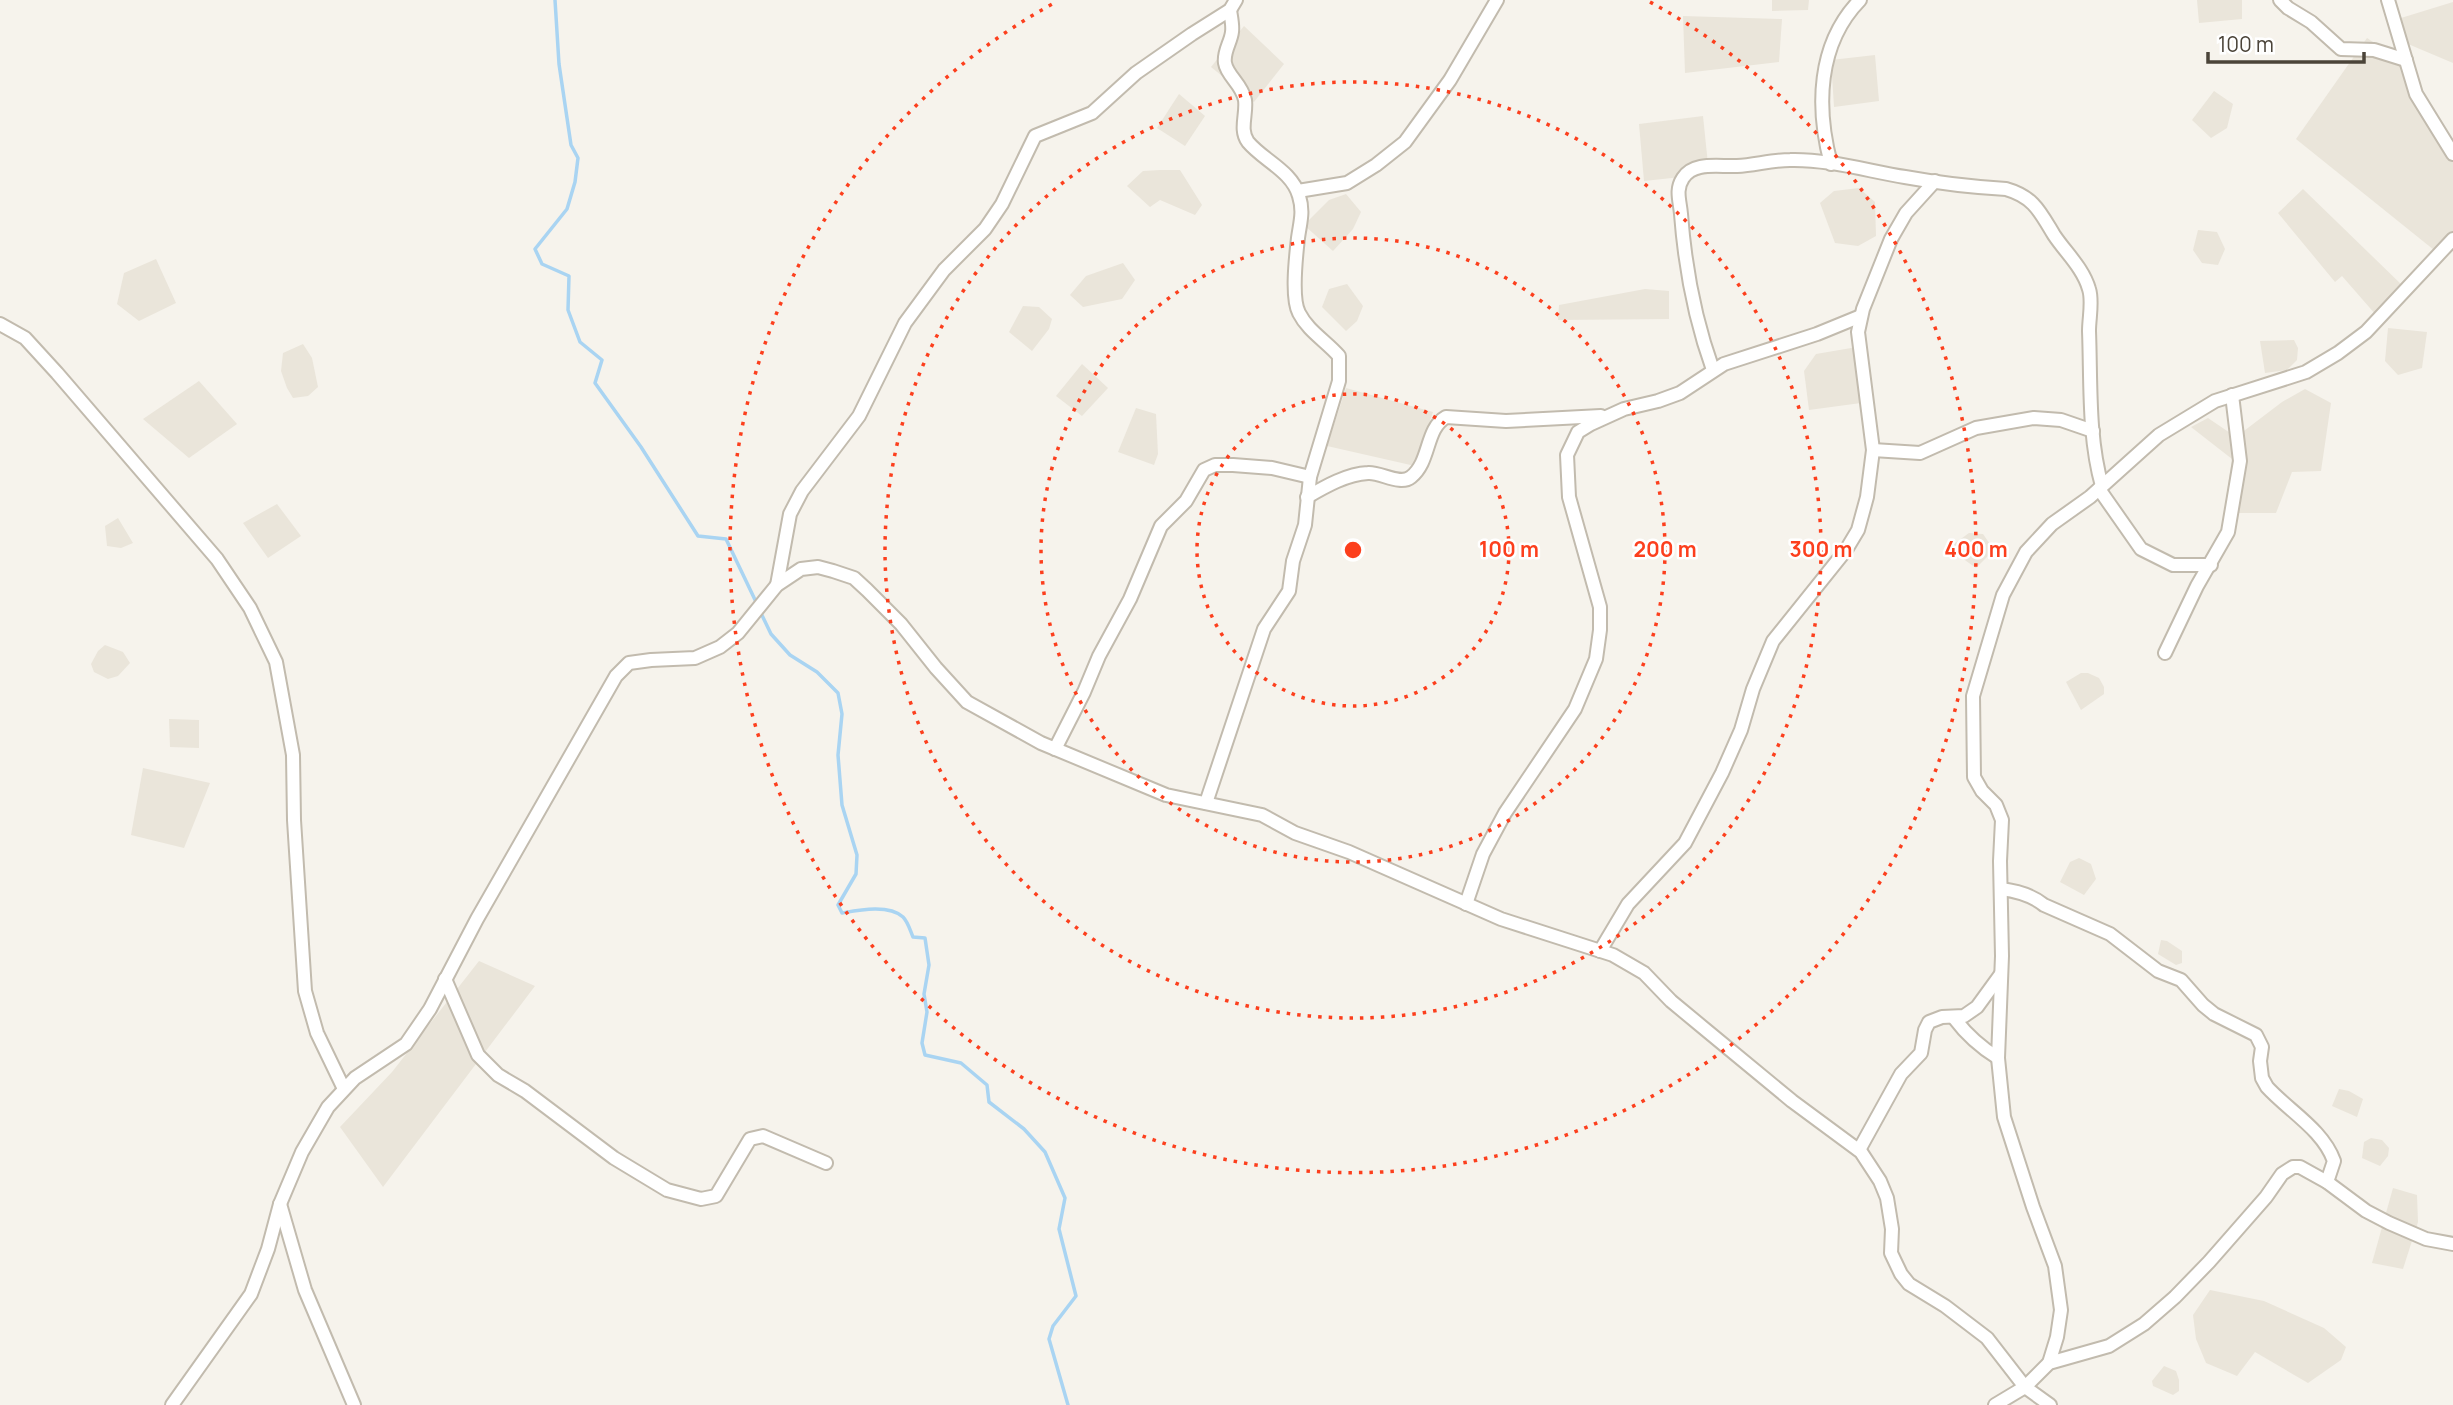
<svg xmlns="http://www.w3.org/2000/svg" width="2453" height="1405" viewBox="0 0 2453 1405" font-family="Manrope,sans-serif">
  <style>
    .residential { fill: #eae5da }
    .lines { fill: none; stroke-linecap: round; stroke-linejoin: round }
    .stream { stroke: #a9d4f2; stroke-width: 3.5 }
    .minor-casing { stroke: #c2bbae; stroke-width: 16 }
    .minor { stroke: #fff; stroke-width: 12 }
    .ring { fill: none; stroke: #fc3f1d; stroke-width: 3.5; stroke-dasharray: 3.5 7 }
    .centre { fill: #fc3f1d; stroke: #fff; stroke-width: 3.5 }
    .ring-label { font-size: 21px; text-anchor: middle; font-weight: bold; fill: #fc3f1d; stroke: #fff; stroke-width: 5; stroke-linejoin: round; paint-order: stroke }
  </style>
  <rect width="100%" height="100%" fill="#f6f3ec"/>
  <g class="residential">
    <polygon points="1772,0 1809,0 1808,10 1772,11"/>
    <polygon points="2197,0 2242,0 2242,19 2199,23"/>
    <polygon points="2453,2 2453,63 2408,44 2401,18"/>
    <polygon points="1683,16 1782,19 1779,62 1685,73"/>
    <polygon points="1244,26 1284,64 1254,102 1211,67"/>
    <polygon points="2367,38 2404,63 2453,146 2453,239 2439,254 2296,139"/>
    <polygon points="1875,55 1879,101 1834,107 1831,60"/>
    <polygon points="2214,91 2233,104 2227,128 2211,138 2192,120"/>
    <polygon points="1179,94 1205,116 1185,146 1157,128"/>
    <polygon points="1703,116 1709,174 1644,181 1639,124"/>
    <polygon points="1160,170 1180,170 1202,205 1195,215 1160,200 1150,207 1127,186 1143,171"/>
    <polygon points="1859,188 1875,202 1876,236 1858,246 1835,243 1820,203 1834,191"/>
    <polygon points="2303,189 2404,287 2376,315 2342,276 2335,282 2278,213"/>
    <polygon points="1346,194 1361,212 1353,229 1333,251 1304,225 1329,200"/>
    <polygon points="2198,230 2217,232 2225,249 2218,265 2202,263 2193,250"/>
    <polygon points="156,259 176,303 139,321 117,304 124,273"/>
    <polygon points="1123,263 1135,280 1122,299 1083,307 1070,295 1086,276"/>
    <polygon points="1347,284 1363,306 1357,321 1346,331 1322,307 1329,289"/>
    <polygon points="1645,289 1669,291 1669,319 1558,320 1559,305"/>
    <polygon points="1023,306 1039,307 1052,319 1049,329 1032,351 1009,332"/>
    <polygon points="2388,328 2427,332 2422,368 2398,375 2385,361"/>
    <polygon points="2294,340 2298,348 2297,360 2287,370 2265,373 2260,341"/>
    <polygon points="303,344 312,358 318,387 308,396 293,398 287,388 281,371 283,353"/>
    <polygon points="1857,347 1861,403 1809,410 1804,371 1816,354"/>
    <polygon points="1082,364 1108,388 1082,416 1056,396"/>
    <polygon points="199,381 237,424 189,458 143,419"/>
    <polygon points="1346,388 1433,412 1415,466 1327,446"/>
    <polygon points="2305,389 2331,403 2321,471 2292,472 2276,513 2239,513 2225,505 2232,459 2191,427 2208,418 2236,437 2282,402"/>
    <polygon points="1136,408 1156,414 1158,454 1154,465 1118,452"/>
    <polygon points="277,504 301,536 268,558 243,523"/>
    <polygon points="118,518 133,543 121,548 107,546 105,526"/>
    <polygon points="1969,533 1983,534 1994,550 1976,568 1955,553 1954,544"/>
    <polygon points="105,645 123,652 130,663 118,676 108,679 94,672 91,664 98,651"/>
    <polygon points="2081,673 2088,673 2099,678 2104,687 2104,694 2081,710 2066,682"/>
    <polygon points="169,719 199,720 199,748 170,747"/>
    <polygon points="143,768 210,783 184,848 131,835"/>
    <polygon points="2079,858 2091,864 2096,879 2084,895 2060,882 2070,862"/>
    <polygon points="2161,940 2167,941 2182,951 2182,963 2176,965 2158,954"/>
    <polygon points="479,961 535,986 383,1187 340,1127 392,1072"/>
    <polygon points="2339,1089 2349,1091 2363,1099 2357,1117 2332,1106"/>
    <polygon points="2371,1138 2382,1140 2389,1148 2388,1156 2380,1166 2362,1158 2364,1142"/>
    <polygon points="2393,1188 2417,1195 2418,1222 2403,1269 2372,1263"/>
    <polygon points="2210,1290 2264,1301 2324,1328 2346,1347 2341,1360 2308,1383 2255,1352 2237,1376 2206,1363 2196,1339 2193,1315"/>
    <polygon points="2164,1366 2176,1371 2179,1380 2179,1391 2173,1395 2153,1386 2152,1381"/>
  </g>
  <g class="lines">
    <g class="stream">
      <polyline points="555,0 559,64 571,145 578,158 575,182 567,209 535,249 542,264 569,276 568,310 580,342 602,360 595,383 641,447 698,536 726,539 757,604"/>
      <path d="M760 611 771 634 790 655 817 672 838 693 842 714 838 755 842 805 857 855 856 874 838 905 842 913C859 910 889 904 903 917 908 922 910 930 913 937L925 938 929 965 924 994 927 1012 922 1043 925 1055 961 1063 987 1085 989 1102 1024 1129 1045 1152 1065 1198 1059 1229 1076 1296 1053 1326 1049 1339 1068 1405"/>
    </g>
    <defs>
      <g id="minor">
        <polyline points="2280,0 2288,8 2311,22 2341,49 2374,50 2406,60"/>
        <polyline points="2388,0 2416,94 2453,154"/>
        <path d="M1831 164C1816 108 1817 44 1860 0"/>
        <polyline points="1298,191 1347,183 1376,165 1405,142 1450,80 1497,0"/>
        <polyline points="0,324 25,338 57,373 217,559 250,608 276,662 293,755 294,820 305,991 317,1033 344,1089"/>
        <path d="M1713 370C1695 320 1685 267 1681 214 1680 201 1675 190 1683 178 1694 161 1719 167 1737 166 1755 165 1772 160 1790 160 1828 159 1868 171 1905 177 1938 183 1972 187 2006 189 2034 197 2040 212 2054 235 2066 253 2083 268 2089 289 2093 301 2089 318 2089 331 2091 382 2088 437 2102 486"/>
        <polyline points="1873,450 1920,453 1976,428 2034,418 2061,420 2093,431"/>
        <polyline points="2099,489 2141,549 2173,565 2211,565"/>
        <path d="M1307 497C1326 486 1347 474 1368 473 1381 472 1400 486 1411 477 1431 461 1425 429 1446 417L1506 421 1601 416"/>
        <polyline points="777,585 790,514 802,491 859,416 905,323 944,270 985,229 1002,204 1035,136 1092,113 1136,73 1192,34 1230,10 1236,0"/>
        <polyline points="2165,653 2197,586 2228,532 2240,461 2232,395"/>
        <polyline points="1055,749 1084,692 1099,656 1130,599 1161,526 1186,501 1204,470 1215,465 1233,465 1272,468 1310,477"/>
        <path d="M1206 803 1264 629 1289 591 1293 561 1305 525 1310 477 1339 381V356C1326 341 1308 331 1299 313 1291 298 1296 256 1298 238 1300 223 1304 212 1299 196 1292 171 1264 161 1248 142 1239 130 1247 114 1245 100 1242 84 1227 76 1225 63 1223 52 1231 42 1232 32 1233 25 1231 17 1230 10"/>
        <path d="M2001 889C2017 891 2032 895 2044 905L2110 934 2158 971 2181 980 2203 1005 2214 1014 2256 1035 2262 1047 2260 1061 2262 1078 2267 1087C2289 1111 2323 1130 2334 1161L2327 1182"/>
        <polyline points="1466,904 1483,854 1505,813 1575,709 1596,659 1600,630 1600,607 1569,497 1567,455 1578,432 1591,424 1624,409 1658,401 1680,393 1724,364 1817,334 1861,316"/>
        <polyline points="1600,951 1628,904 1685,843 1722,773 1741,730 1753,689 1773,641 1846,550 1858,530 1867,497 1873,450 1858,332 1863,309 1891,239 1906,213 1935,181"/>
        <polyline points="445,979 478,1055 498,1075 525,1091 614,1158 667,1190 701,1199 716,1196 750,1139 763,1136 826,1163"/>
        <path d="M1954 1018C1966 1034 1980 1047 1998 1058"/>
        <polyline points="1859,1150 1901,1074 1921,1053 1925,1030 1929,1022 1942,1017 1964,1016 1977,1007 2001,974"/>
        <polyline points="280,1204 305,1290 354,1405"/>
        <polyline points="2049,1363 2057,1337 2061,1310 2055,1266 2033,1207 2004,1117 1998,1058 2002,956 2000,861 2002,820 1996,805 1982,791 1974,777 1973,696 2003,595 2026,552 2052,524 2090,497 2159,435 2215,401 2306,372 2338,353 2366,332 2453,239"/>
        <polyline points="172,1405 251,1294 268,1249 280,1204 302,1152 328,1107 355,1078 406,1044 430,1009 477,919 616,676 629,663 651,660 695,658 720,647 738,633 777,585 801,569 818,567 833,571 854,578 867,590 901,624 936,668 967,702 1041,743 1166,795 1262,815 1295,833 1349,852 1501,919 1613,955 1644,973 1671,1001 1706,1030 1792,1101 1861,1152 1880,1181 1887,1198 1892,1229 1891,1253 1901,1274 1909,1284 1945,1306 1987,1338 2025,1387 2050,1405"/>
        <polyline points="1995,1405 2025,1387 2049,1363 2109,1346 2144,1324 2175,1297 2209,1262 2266,1197 2282,1174 2293,1167 2300,1167 2327,1182 2366,1211 2389,1223 2426,1239 2453,1244"/>
      </g>
    </defs>
    <use href="#minor" class="minor-casing"/>
    <use href="#minor" class="minor"/>
  </g>
  <g class="ring">
    <circle cx="1353" cy="550" r="156"/>
    <circle cx="1353" cy="550" r="312"/>
    <circle cx="1353" cy="550" r="468"/>
    <path d="M1650 2A623 623 0 1 1 1056 2"/>
  </g>
  <circle cx="1353" cy="550" r="10" class="centre"/>
  <g class="ring-label">
    <text x="1509" y="557">100 m</text>
    <text x="1665" y="557">200 m</text>
    <text x="1821" y="557">300 m</text>
    <text x="1976" y="557">400 m</text>
  </g>
  <path d="M2208 52v10h156v-10" fill="none" stroke="#4b4439" stroke-width="3.5"/>
  <text x="2218" y="52" font-size="21" fill="#4b4439" stroke="#ffffff" stroke-width="5" paint-order="stroke">100 m</text>
</svg>
